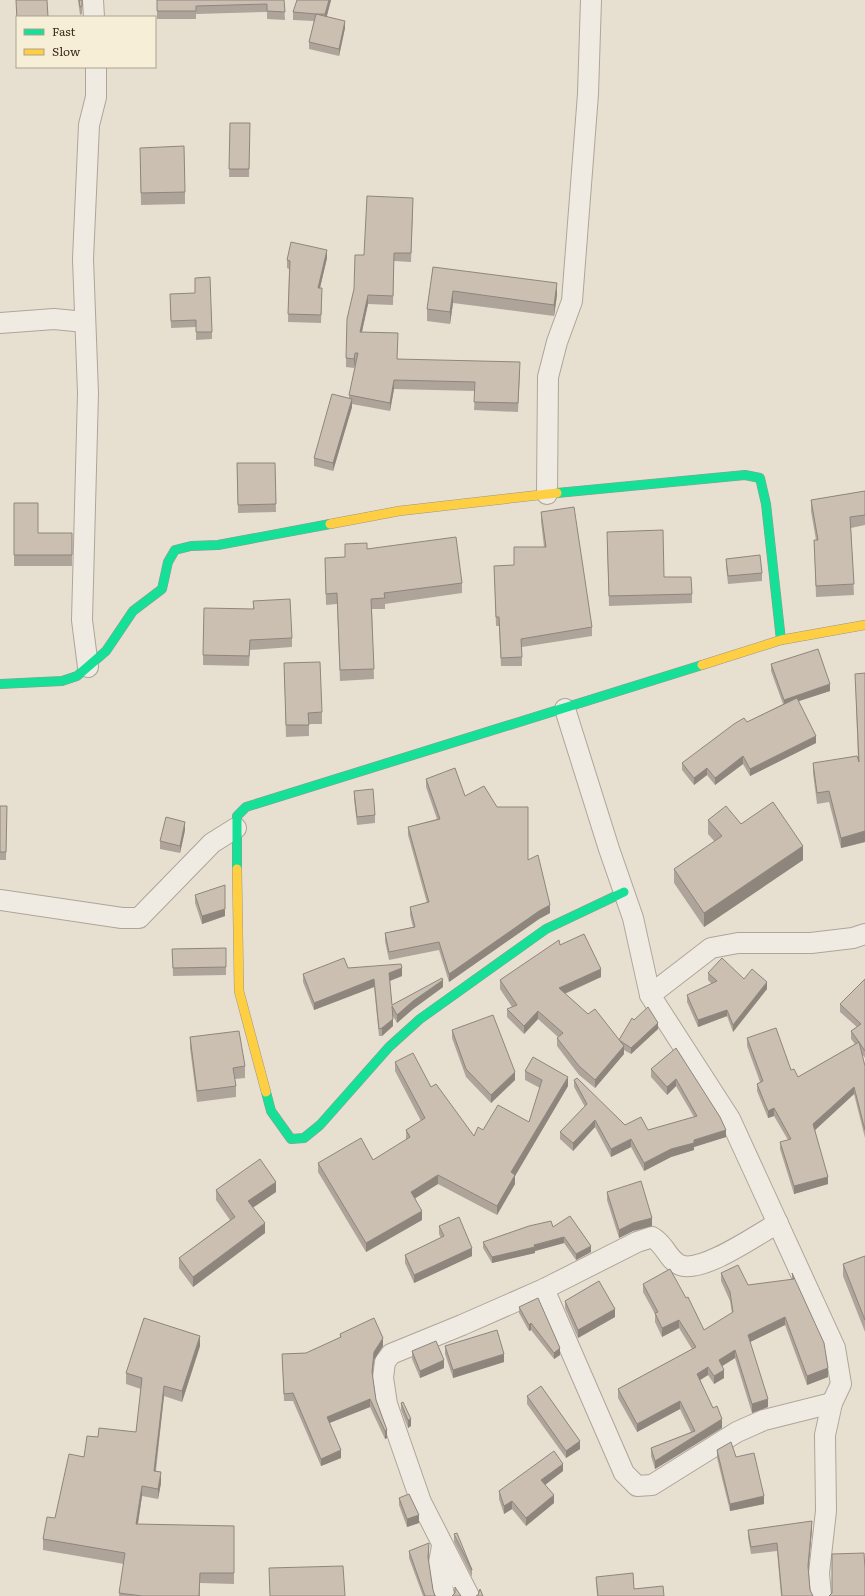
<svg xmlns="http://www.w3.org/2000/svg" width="865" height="1596" viewBox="0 0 865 1596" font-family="Literata,serif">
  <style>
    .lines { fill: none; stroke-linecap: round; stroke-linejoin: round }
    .street-casing { stroke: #ada599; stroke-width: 22 }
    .fast-casing { stroke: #9c958a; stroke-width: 10 }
    .slow-casing { stroke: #9c958a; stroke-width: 10 }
    .street { stroke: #efebe3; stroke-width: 20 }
    .fast { stroke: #16e098; stroke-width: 9 }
    .slow { stroke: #ffcf43; stroke-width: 9 }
    .wall { fill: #afa499 }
    .shaded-wall { fill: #8e867d }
    .building { fill: #cbbfb2; stroke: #8e867d }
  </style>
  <rect width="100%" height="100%" fill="#e7e0d1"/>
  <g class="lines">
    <defs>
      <g id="street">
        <polyline points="93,0 94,17"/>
        <polyline points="0,323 54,319 85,322"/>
        <polyline points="547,494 548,377 557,342 572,301 588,94 591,0"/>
        <polyline points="88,667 82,620 88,393 83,259 89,125 96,97 96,67"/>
        <polyline points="565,709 609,849 633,918 650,995 730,1119 835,1348 841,1384 832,1403 825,1435 826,1511 819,1573 821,1596"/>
        <polyline points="0,900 122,918 139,918 212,843 236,828"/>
        <polyline points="650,995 711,948 738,943 811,943 853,938 865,934"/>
        <polyline points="544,1289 624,1473 637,1486 652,1485 737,1432 764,1420 832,1403"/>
        <polyline points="442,1546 439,1563 444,1596"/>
        <path d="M469 1596 421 1502 387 1404 383 1378 385 1362 391 1354 462 1325 544 1289 637 1242 652 1237C666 1245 667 1259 680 1265 702 1274 758 1234 778 1223"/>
      </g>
      <g id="fast">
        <polyline points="557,493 745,475 760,478 766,504 781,640"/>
        <polyline points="0,684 62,681 77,676 106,651 133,611 162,589 168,562 175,550 191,546 218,545 330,524"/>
        <polyline points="237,869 237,816 246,807 702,665"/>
        <polyline points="266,1092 271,1111 291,1139 304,1138 320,1125 389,1047 420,1019 546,929 624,892"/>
      </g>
      <g id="slow">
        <polyline points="330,524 399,511 557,493"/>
        <polyline points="702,665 781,640 865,625"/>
        <polyline points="237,869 239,991 266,1092"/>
      </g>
    </defs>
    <use href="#street" class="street-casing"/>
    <use href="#fast" class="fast-casing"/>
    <use href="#slow" class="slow-casing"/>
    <use href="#street" class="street"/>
    <use href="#fast" class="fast"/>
    <use href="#slow" class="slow"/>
  </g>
  <g class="wall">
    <polygon points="78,0 83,0 82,14 80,15"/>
    <polygon points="157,0 284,0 285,20 267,19 267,12 196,14 196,19 157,19"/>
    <polygon points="331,0 327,16 345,28 339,56 309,49 309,42 314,21 293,20 293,12"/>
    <polygon points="230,123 250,123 249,177 229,177"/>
    <polygon points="140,148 185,192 185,204 141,205"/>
    <polygon points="413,207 411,262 394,261 393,305 368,304 362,332 397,359 520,371 518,412 474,410 475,391 394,389 390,411 352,404 352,407 333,471 314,466 314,458 349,398 349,395 356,362 354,368 346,367 346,358 364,255"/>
    <polygon points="327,258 320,288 322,296 321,323 288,322 289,269 287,268 287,260"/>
    <polygon points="433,267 557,295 554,316 453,303 450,324 427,321 427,309"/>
    <polygon points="170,294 212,332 212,339 196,340 196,327 171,328"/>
    <polygon points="237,463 275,463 276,512 238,513"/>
    <polygon points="865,491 865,525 851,528 854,595 816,597 814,540 816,540 811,511 811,500"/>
    <polygon points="14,503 38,533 72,533 72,566 14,566"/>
    <polygon points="541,512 592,627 592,636 522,647 522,666 501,666 499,626 496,626 494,566 514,565 544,547 541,521"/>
    <polygon points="607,542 664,577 692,594 692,603 609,606"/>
    <polygon points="367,549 462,583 462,593 385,604 385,609 372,609 374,679 340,681 337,604 326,605 325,558 345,557"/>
    <polygon points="726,559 762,573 762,581 728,584 726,566"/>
    <polygon points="253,601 292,638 292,647 250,650 249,666 203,665 203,655 253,609"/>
    <polygon points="284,663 322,712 322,724 309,724 309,736 286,737"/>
    <polygon points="771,664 830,691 798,701 816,743 750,776 743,764 715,785 707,775 694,785 682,770 682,763 747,722 783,704 771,671"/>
    <polygon points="855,674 865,842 841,848 829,802 817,804 813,773 813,763 858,760"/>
    <polygon points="426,779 465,796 528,860 550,913 539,919 449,982 439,950 389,960 385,941 385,933 413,927 410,915 410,907 427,903 408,835 408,827 437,819 426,787"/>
    <polygon points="354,791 375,815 375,823 357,825 354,799"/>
    <polygon points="0,806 7,806 6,860 0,860"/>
    <polygon points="708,820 803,860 704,927 674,883 674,869 715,842 708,834"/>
    <polygon points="185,830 180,853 160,849 160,841"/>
    <polygon points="195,895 225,916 202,924 195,903"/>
    <polygon points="560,945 601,977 565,994 588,1014 619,1040 634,1020 658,1029 631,1054 624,1050 624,1054 595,1088 579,1075 557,1046 557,1038 558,1037 538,1019 524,1034 507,1017 507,1009 512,1007 500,989 500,980"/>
    <polygon points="226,948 226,975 173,976 172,949"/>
    <polygon points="348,968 402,976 390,981 392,1005 443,987 413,1009 397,1023 393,1016 393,1026 382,1036 379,1036 374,987 314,1010 303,982 303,974"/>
    <polygon points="708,973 744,979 767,989 733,1032 727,1016 698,1027 687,1002 687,995 712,984 708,980"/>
    <polygon points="865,979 865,1058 862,1054 865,1066 865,1138 854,1094 815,1130 828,1184 794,1194 780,1149 780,1142 788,1140 774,1116 768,1118 757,1091 757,1084 760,1082 747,1046 747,1038 791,1070 798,1077 855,1044 851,1039 851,1031 857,1027 840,1012 840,1004"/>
    <polygon points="452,1030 515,1080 491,1103 466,1077 452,1038"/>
    <polygon points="190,1037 245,1066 245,1078 235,1079 236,1086 236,1097 197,1102 190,1048"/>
    <polygon points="676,1048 726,1137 694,1147 694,1150 671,1157 644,1171 631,1147 611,1157 595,1127 573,1151 560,1139 560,1132 585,1107 574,1087 574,1080 625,1125 648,1130 694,1117 676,1086 667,1095 651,1077 651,1069"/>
    <polygon points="395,1062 431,1087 474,1136 483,1130 529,1122 540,1088 525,1080 525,1071 568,1086 515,1176 515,1184 497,1215 438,1184 415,1198 422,1220 366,1252 318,1172 318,1163 373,1160 406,1140 406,1130 421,1121 395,1071"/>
    <polygon points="216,1190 276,1192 253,1207 265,1233 193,1287 179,1268 179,1258 230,1220 216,1200"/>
    <polygon points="607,1192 652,1226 633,1231 619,1238 607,1200"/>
    <polygon points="439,1226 472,1256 414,1283 405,1263 405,1255 441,1238 439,1234"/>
    <polygon points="553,1227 591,1252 576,1260 564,1243 535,1251 535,1253 492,1263 483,1248 483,1242"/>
    <polygon points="865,1256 865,1332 843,1276 843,1264"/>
    <polygon points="721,1273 748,1285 792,1280 792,1273 828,1377 807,1385 785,1325 750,1342 768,1407 752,1413 735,1358 722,1366 724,1378 714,1384 708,1375 700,1380 722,1428 655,1469 651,1456 651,1448 691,1432 680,1409 637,1432 618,1398 618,1389 692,1349 679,1328 662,1337 655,1322 655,1314 643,1292 643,1284 686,1298 704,1330 732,1313 730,1301 721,1281"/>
    <polygon points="565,1301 615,1317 578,1338 565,1308"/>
    <polygon points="519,1307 560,1355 554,1359 531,1330 529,1331 519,1313"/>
    <polygon points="340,1334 383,1346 374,1360 372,1375 376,1400 387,1430 387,1438 385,1439 370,1407 329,1423 341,1458 321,1466 293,1401 284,1401 282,1354 306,1353 340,1338"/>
    <polygon points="200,1346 182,1402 164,1396 156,1471 161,1483 158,1499 142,1496 138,1524 234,1526 234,1584 200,1583 200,1596 119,1596 124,1564 43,1550 43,1539 55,1518 84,1457 98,1437 136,1432 141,1389 126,1384 126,1373"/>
    <polygon points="445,1346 504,1362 453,1378 445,1354"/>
    <polygon points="412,1351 444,1368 420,1378 412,1359"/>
    <polygon points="527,1396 580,1449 566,1458 527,1404"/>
    <polygon points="401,1403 411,1426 408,1428 401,1410"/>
    <polygon points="717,1450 736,1457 764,1504 730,1511 717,1458"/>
    <polygon points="563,1471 545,1485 554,1503 526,1526 512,1509 504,1514 499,1499 499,1491"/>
    <polygon points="399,1498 419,1523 407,1527 399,1505"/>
    <polygon points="812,1529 808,1571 810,1590 813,1596 781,1596 777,1551 751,1554 748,1537 748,1530"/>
    <polygon points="454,1534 472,1570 472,1577 454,1542"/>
    <polygon points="409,1551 429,1551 428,1561 433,1590 435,1596 436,1596 423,1596 409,1558"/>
    <polygon points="596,1577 634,1589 664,1596 597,1596"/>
  </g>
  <g class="shaded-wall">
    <polygon points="329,0 331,0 325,22 325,14"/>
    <polygon points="345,21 345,28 339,56 339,49"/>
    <polygon points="327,250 327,258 318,296 318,288"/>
    <polygon points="557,283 557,295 554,316 554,305"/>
    <polygon points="453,291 453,303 450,324 450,312"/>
    <polygon points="368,295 368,304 360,340 360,332"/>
    <polygon points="355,353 355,362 354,368 354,359"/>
    <polygon points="394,380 394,389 390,411 390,403"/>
    <polygon points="352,399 352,407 333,471 333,463"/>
    <polygon points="830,684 830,691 784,706 784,700"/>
    <polygon points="816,736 816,743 750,776 750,769"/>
    <polygon points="743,756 743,764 715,785 715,778"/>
    <polygon points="707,768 707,775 694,785 694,778"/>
    <polygon points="185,822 185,830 180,853 180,846"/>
    <polygon points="865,831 865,842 841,848 841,838"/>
    <polygon points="803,846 803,860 704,927 704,913"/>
    <polygon points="550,905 550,913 539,919 449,982 449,974 539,911"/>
    <polygon points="225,909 225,916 202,924 202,916"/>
    <polygon points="402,968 402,976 389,981 389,973"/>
    <polygon points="601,969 601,977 559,996 559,988"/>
    <polygon points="374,979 374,987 314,1010 314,1003"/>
    <polygon points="443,980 443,987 413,1009 397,1023 397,1015 413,1001"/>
    <polygon points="767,982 767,989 733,1032 733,1025"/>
    <polygon points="727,1010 727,1016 698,1027 698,1020"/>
    <polygon points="538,1011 538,1019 524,1034 524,1026"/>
    <polygon points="393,1019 393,1026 382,1036 382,1028"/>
    <polygon points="658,1023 658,1029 631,1054 631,1048"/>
    <polygon points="624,1046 624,1054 595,1088 595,1080"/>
    <polygon points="515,1072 515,1080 491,1103 491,1095"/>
    <polygon points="568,1077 568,1086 515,1176 515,1184 497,1215 497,1206 511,1172"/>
    <polygon points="676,1079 676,1086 667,1095 667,1087"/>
    <polygon points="854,1087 854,1094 813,1132 813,1124"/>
    <polygon points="774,1108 774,1116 768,1118 768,1111"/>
    <polygon points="595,1120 595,1127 573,1151 573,1143"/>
    <polygon points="726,1130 726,1137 694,1147 694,1150 671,1157 644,1171 644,1163 671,1149 694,1140"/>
    <polygon points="631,1139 631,1147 611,1157 611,1149"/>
    <polygon points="438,1175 438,1184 411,1201 411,1192"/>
    <polygon points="828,1177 828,1184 794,1194 794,1186"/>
    <polygon points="276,1182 276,1192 248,1211 248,1201"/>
    <polygon points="422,1211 422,1220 366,1252 366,1243"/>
    <polygon points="652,1218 652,1226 633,1231 619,1238 619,1230 633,1223"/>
    <polygon points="265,1223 265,1233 193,1287 193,1277"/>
    <polygon points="564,1237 564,1243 535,1251 535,1253 492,1263 492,1257"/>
    <polygon points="591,1246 591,1252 576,1260 576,1254"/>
    <polygon points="472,1248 472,1256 414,1283 414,1275"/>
    <polygon points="615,1309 615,1317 578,1338 578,1330"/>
    <polygon points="785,1317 785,1325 748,1343 748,1335"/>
    <polygon points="679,1320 679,1328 662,1337 662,1328"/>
    <polygon points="531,1323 531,1330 529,1331 529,1325"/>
    <polygon points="200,1336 200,1346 182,1402 182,1391"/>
    <polygon points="383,1338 383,1346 374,1360 372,1380 372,1372 374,1352"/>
    <polygon points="560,1348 560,1355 554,1359 554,1353"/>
    <polygon points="735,1350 735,1358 719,1368 719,1360"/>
    <polygon points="504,1354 504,1362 453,1378 453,1370"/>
    <polygon points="444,1360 444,1368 420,1378 420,1371"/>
    <polygon points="708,1367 708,1375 697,1382 697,1374"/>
    <polygon points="828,1368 828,1377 807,1385 807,1376"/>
    <polygon points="724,1370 724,1378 714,1384 714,1376"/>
    <polygon points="164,1386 164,1396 154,1481 154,1471"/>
    <polygon points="370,1399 370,1407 327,1424 327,1417"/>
    <polygon points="768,1399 768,1407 752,1413 752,1404"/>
    <polygon points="680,1401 680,1409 637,1432 637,1424"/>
    <polygon points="411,1419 411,1426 408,1428 408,1420"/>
    <polygon points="722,1419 722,1428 655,1469 655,1461"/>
    <polygon points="387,1430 387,1438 385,1439 385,1431"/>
    <polygon points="580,1441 580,1449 566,1458 566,1451"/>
    <polygon points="341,1450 341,1458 321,1466 321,1459"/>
    <polygon points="563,1464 563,1471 541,1488 541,1480"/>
    <polygon points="161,1472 161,1483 158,1499 158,1489"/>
    <polygon points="142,1486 142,1496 136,1535 136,1524"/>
    <polygon points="554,1495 554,1503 526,1526 526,1518"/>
    <polygon points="764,1496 764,1504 730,1511 730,1504"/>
    <polygon points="512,1501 512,1509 504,1514 504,1506"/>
    <polygon points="419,1515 419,1523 407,1527 407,1519"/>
    <polygon points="812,1521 812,1529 808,1574 808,1566"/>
    <polygon points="429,1543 429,1551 428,1565 428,1557"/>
  </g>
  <g class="building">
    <polygon points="16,0 47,0 48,17 17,17 17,21"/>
    <polygon points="79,0 82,0 82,6 80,7"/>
    <polygon points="157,0 284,0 285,12 267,11 267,4 196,6 196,11 157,11"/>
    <polygon points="297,0 329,0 325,14 316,14 345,21 339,49 309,42 316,14 293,12"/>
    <polygon points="230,123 250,123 249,169 229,169"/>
    <polygon points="184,146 185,192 141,193 140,148"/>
    <polygon points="367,196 413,198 411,253 394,253 393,296 368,295 360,332 398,333 397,359 520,362 518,403 474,402 475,382 394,380 390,403 349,395 358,353 355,353 354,359 346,358 347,319 354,289 355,255 364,255"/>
    <polygon points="291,242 327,250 318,288 322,288 321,315 288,314 290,261 287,260"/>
    <polygon points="433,267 557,283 554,305 453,291 450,312 427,309"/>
    <polygon points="210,277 212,332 196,332 196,320 171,321 170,294 195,293 195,278"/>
    <polygon points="332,394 352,399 333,463 314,458"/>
    <polygon points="237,463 275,463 276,504 238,505"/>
    <polygon points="865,491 865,515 850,517 854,584 816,586 814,540 818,540 811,500"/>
    <polygon points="14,503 38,503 38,533 72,533 72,555 14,555"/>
    <polygon points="574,507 592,627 521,639 522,657 501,658 499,617 496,617 494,566 514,565 514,547 546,547 541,512"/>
    <polygon points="663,530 664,577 691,577 692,594 609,596 607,532"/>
    <polygon points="456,537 462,583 384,593 385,598 371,599 374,669 340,670 337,593 326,594 325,558 345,557 345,544 367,543 367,549"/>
    <polygon points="760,555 762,573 728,576 726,559"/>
    <polygon points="290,599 292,638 250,640 249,656 203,655 204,608 254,609 253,601"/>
    <polygon points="818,649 830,684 784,700 771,664"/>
    <polygon points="320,662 322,712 308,713 309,725 286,725 284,663"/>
    <polygon points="865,673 865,831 841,838 829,791 817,793 813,763 857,756 859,762 855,674"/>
    <polygon points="797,698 816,736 750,769 743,756 715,778 707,768 694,778 682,763 734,724 744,718 747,722"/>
    <polygon points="455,768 465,796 484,786 497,807 528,807 528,860 538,855 550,905 539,911 449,974 439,942 389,952 385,933 415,927 410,907 429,902 408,827 440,819 426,779"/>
    <polygon points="373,789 375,815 357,817 354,791"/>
    <polygon points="773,802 803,846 704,913 674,869 722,836 708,820 726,806 741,824"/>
    <polygon points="0,806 7,806 6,852 0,852"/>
    <polygon points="166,817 185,822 180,846 160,841"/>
    <polygon points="225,885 225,909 202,916 195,895"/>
    <polygon points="584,934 601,969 559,988 588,1014 595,1009 624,1046 595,1080 579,1066 557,1038 563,1033 538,1011 524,1026 507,1009 517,1005 500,980 559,940 560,945"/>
    <polygon points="226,948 226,967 173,968 172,949"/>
    <polygon points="344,958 348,968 401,964 402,968 389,973 392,1005 442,978 443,980 413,1001 397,1015 392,1006 393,1019 382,1028 379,1029 374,979 314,1003 303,974"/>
    <polygon points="722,958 744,979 752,969 767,982 733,1025 727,1010 698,1020 687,995 717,981 708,973"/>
    <polygon points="865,979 865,1051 859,1042 865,1066 865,1130 854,1087 813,1124 828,1177 794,1186 780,1142 791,1139 774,1108 768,1111 757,1084 763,1081 747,1038 776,1028 791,1070 794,1069 798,1077 859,1042 851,1031 861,1024 840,1004"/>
    <polygon points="648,1007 658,1023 631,1048 619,1040 632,1018 634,1020"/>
    <polygon points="493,1015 515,1072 491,1095 466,1069 452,1030"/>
    <polygon points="239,1031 245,1066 233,1068 236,1086 197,1091 190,1037"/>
    <polygon points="676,1048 720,1117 726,1130 694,1140 694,1143 671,1149 644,1163 631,1139 611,1149 595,1120 573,1143 560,1132 587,1104 574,1080 577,1078 625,1125 641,1117 648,1130 697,1116 676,1079 667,1087 651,1069"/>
    <polygon points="413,1053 431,1087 436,1084 474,1136 478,1127 483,1130 498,1105 529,1122 542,1080 525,1071 533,1057 568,1077 511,1172 515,1175 497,1206 438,1175 411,1192 422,1211 366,1243 318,1163 361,1138 373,1160 410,1137 406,1130 425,1118 395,1062"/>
    <polygon points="260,1159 276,1182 248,1201 265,1223 193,1277 179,1258 235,1217 216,1190"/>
    <polygon points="641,1181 652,1218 633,1223 619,1230 607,1192"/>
    <polygon points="570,1216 591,1246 576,1254 564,1237 534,1245 535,1247 492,1257 483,1242 529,1226 551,1221 553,1227"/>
    <polygon points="459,1217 472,1248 414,1275 405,1255 444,1236 439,1226"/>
    <polygon points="865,1256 865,1320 843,1264"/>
    <polygon points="738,1265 748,1285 794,1279 792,1273 824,1343 828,1368 807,1376 785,1317 748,1335 768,1399 752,1404 735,1350 719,1360 724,1370 714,1376 708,1367 697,1374 713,1408 717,1406 722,1419 655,1461 651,1448 695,1431 680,1401 637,1424 618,1389 696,1347 679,1320 662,1328 655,1313 658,1312 643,1284 670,1269 686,1298 688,1297 704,1330 733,1312 730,1292 721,1273"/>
    <polygon points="599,1281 615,1309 578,1330 565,1301"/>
    <polygon points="538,1298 560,1348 554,1353 531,1323 529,1325 519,1307"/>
    <polygon points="144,1318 200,1336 182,1391 164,1386 154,1471 161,1472 158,1489 142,1486 136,1524 234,1526 234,1573 200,1573 199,1596 142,1596 119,1593 125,1553 43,1539 47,1517 55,1518 69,1454 84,1457 87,1436 98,1437 99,1428 136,1432 142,1378 126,1373"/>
    <polygon points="374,1318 383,1338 374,1352 372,1372 376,1400 387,1430 385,1431 370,1399 327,1417 341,1450 321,1459 293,1393 284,1394 282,1354 306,1353 341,1337 340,1334"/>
    <polygon points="497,1330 504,1354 453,1370 445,1346"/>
    <polygon points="436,1341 444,1360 420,1371 412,1351"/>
    <polygon points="541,1386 580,1441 566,1451 527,1396"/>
    <polygon points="403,1402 411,1419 408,1420 401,1403"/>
    <polygon points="731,1442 736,1457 754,1453 764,1496 730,1504 717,1450"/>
    <polygon points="554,1451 563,1464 541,1480 554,1495 526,1518 512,1501 504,1506 499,1491"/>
    <polygon points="409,1494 419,1515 407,1519 399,1498"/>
    <polygon points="812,1521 808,1566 810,1590 813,1596 782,1596 777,1543 751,1547 748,1530"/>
    <polygon points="457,1533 472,1570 454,1534"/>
    <polygon points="429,1543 428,1557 433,1590 435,1596 436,1596 425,1596 409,1551"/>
    <polygon points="864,1553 865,1568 865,1596 829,1596 832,1593 832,1554"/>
    <polygon points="343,1566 345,1596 270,1596 269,1568"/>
    <polygon points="633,1573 634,1589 663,1586 664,1596 598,1596 596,1577"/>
    <polygon points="455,1587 461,1596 452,1596 455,1593"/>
    <polygon points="480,1589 483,1596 476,1596 478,1595"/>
  </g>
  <rect x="16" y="16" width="140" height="52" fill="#f7eed8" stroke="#ada18e"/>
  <rect x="24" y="29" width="20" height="6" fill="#16e098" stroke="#ada18e"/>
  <text x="52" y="36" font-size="12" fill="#3d2e20">Fast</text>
  <rect x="24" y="49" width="20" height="6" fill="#ffcf43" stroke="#ada18e"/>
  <text x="52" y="56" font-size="12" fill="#3d2e20">Slow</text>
</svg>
